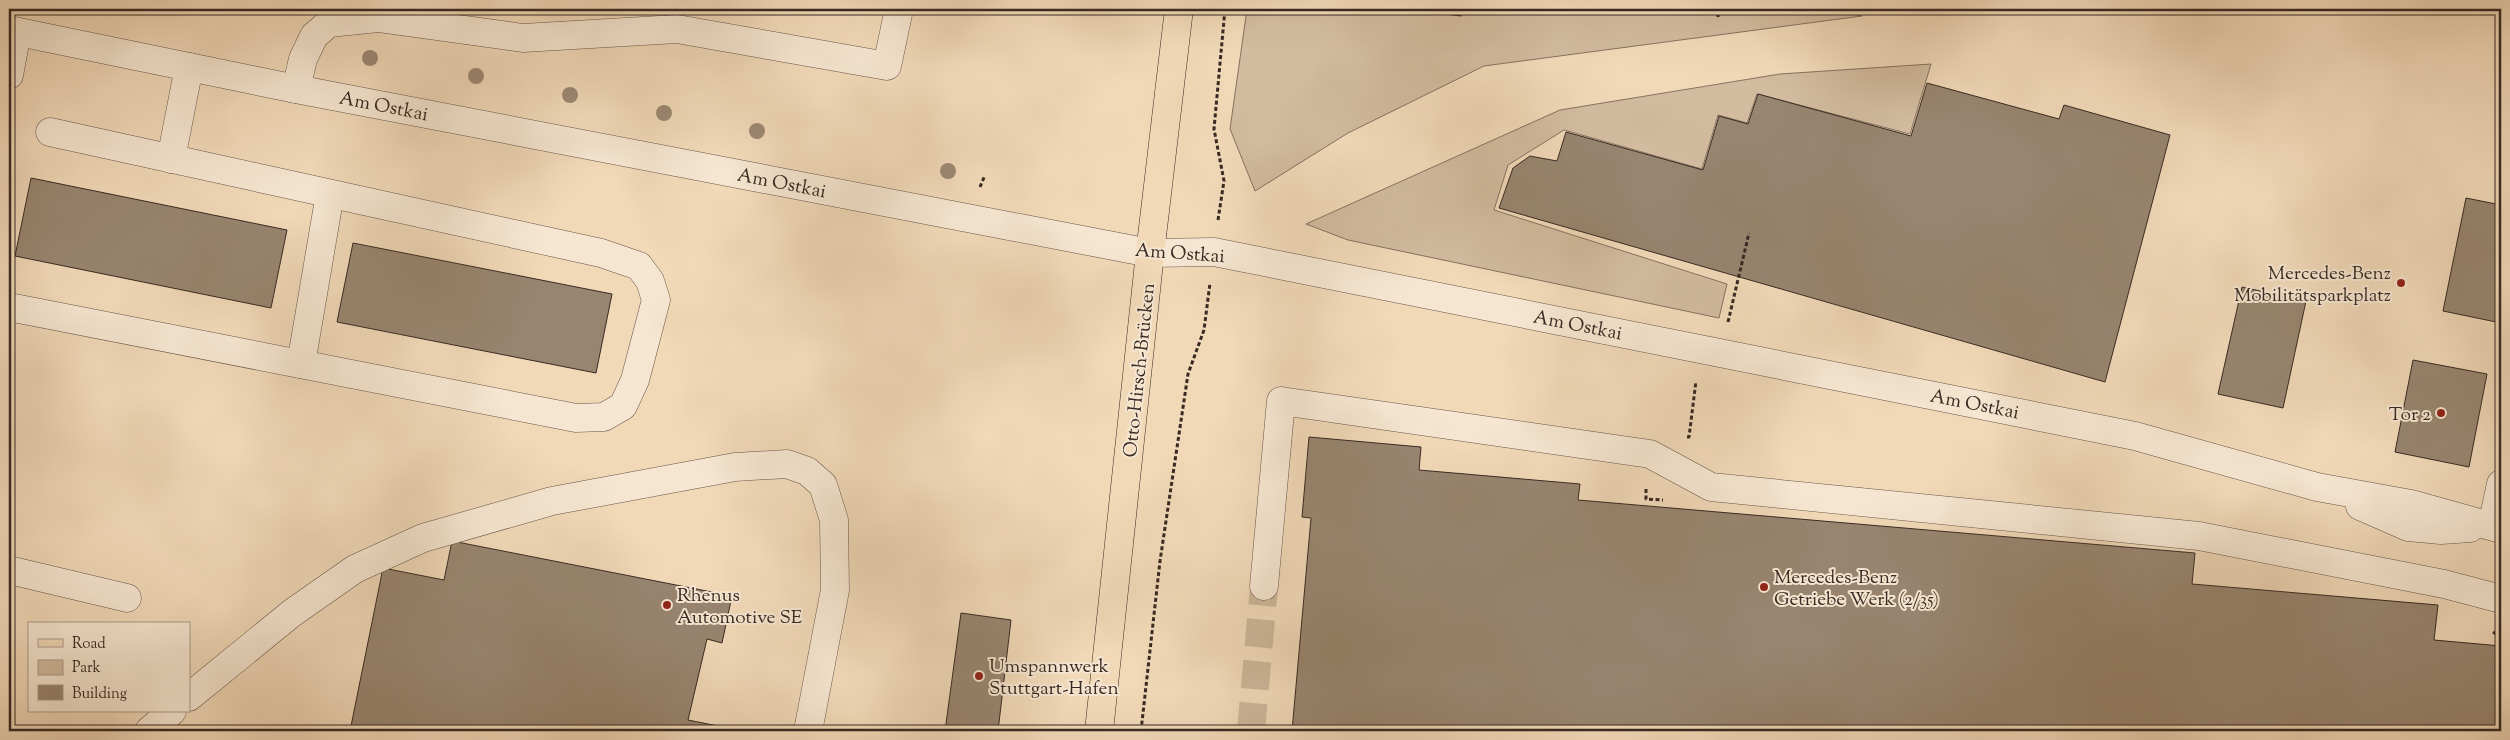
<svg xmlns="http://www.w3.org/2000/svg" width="2510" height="740" viewBox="0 0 2510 740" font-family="'Sorts Mill Goudy',serif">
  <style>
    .green { fill: #d2bb9f; stroke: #857261 }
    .building { fill: #988570; stroke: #382923 }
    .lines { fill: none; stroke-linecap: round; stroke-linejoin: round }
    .minor-tunnel { stroke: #ccb69a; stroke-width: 28; stroke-dasharray: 28 14; stroke-linecap: butt }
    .minor-casing { stroke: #665548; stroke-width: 29 }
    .major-casing { stroke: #382923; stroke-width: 29 }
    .path { stroke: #382923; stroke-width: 3; stroke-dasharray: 4 2.5; stroke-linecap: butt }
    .minor { stroke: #f6e6d1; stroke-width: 28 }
    .major { stroke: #f1d9b8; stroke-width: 28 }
    .tree { fill: #9c8874 }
    .poi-dot { fill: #8f2418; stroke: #f6e6d1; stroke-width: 2 }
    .labels { text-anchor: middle; stroke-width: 4; stroke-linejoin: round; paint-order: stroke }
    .street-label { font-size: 19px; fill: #382923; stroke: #f6e6d1 }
    .poi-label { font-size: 19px; fill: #382923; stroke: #f6e6d1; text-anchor: start }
  </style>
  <rect width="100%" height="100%" fill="#f1d9b8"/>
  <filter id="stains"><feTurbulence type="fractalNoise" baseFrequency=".004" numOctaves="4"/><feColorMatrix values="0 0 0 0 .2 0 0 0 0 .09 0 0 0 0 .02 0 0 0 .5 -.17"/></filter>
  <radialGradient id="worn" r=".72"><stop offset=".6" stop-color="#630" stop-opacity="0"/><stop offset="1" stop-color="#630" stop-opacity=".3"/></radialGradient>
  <g class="green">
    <polygon points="1247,9 1825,9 1862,16 1484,66 1348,133 1255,191 1230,129"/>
    <polygon points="1931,64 1910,134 1757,94 1747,123 1718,115 1702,169 1564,130 1508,165 1494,210 1727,284 1719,318 1348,240 1306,224 1560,110 1780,74"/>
  </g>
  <g class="building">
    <polygon points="1420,9 1462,9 1461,16 1420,11"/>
    <polygon points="1927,83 2059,119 2064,105 2170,135 2105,382 1499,208 1513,168 1530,156 1557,161 1566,132 1703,170 1719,116 1748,124 1758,94 1911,136"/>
    <polygon points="31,178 287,230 271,308 15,256"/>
    <polygon points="2466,198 2501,205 2501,323 2443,311"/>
    <polygon points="353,243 612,294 596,373 337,322"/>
    <polygon points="2242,287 2306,301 2283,408 2218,394"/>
    <polygon points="2413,360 2487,374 2469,467 2395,452"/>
    <polygon points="1309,437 1421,447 1419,470 1580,484 1578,500 2195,553 2192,584 2438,605 2434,640 2501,646 2501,731 1292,731 1311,518 1302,517"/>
    <polygon points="452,541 732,596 722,643 707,639 688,720 743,731 350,731 383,568 444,580"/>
    <polygon points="961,613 1011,620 998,731 945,731"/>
  </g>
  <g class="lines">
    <polyline class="minor-tunnel" points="1251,731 1264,586"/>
    <defs>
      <g id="minor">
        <polyline points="9,30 296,89 1150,253 1214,252 2135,436 2317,487 2411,504 2501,529"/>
        <polyline points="9,75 17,32"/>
        <polyline points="296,89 303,59 314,36 329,23 378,18 523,38 677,29 887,66 899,9"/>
        <polyline points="171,159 189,67"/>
        <polyline points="9,307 576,418 604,417 623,406 635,380 656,300 650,281 639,266 601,253 50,132"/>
        <polyline points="301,364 330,194"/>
        <polyline points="2360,506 2408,527 2441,530 2470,528"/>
        <polyline points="2492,526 2501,484"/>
        <polyline points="9,570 127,598"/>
        <polyline points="1264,586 1281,401 1650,454 1711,487 2199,536 2444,584 2501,599"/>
        <polyline points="189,697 292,613 355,569 423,538 552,501 735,467 787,464 807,471 823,485 834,520 835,590 808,731"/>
        <polyline points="149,731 172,711"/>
      </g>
      <polyline id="major" points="1099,731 1150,253 1179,9"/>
    </defs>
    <use href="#minor" class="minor-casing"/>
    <use href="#major" class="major-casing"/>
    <g class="path">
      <polyline points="1718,17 1718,9"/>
      <polyline points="980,187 985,175"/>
      <polyline points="1218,220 1224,181 1214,129 1225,9"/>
      <polyline points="1728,322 1749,233"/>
      <polyline points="1687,437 1689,437 1696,381"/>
      <polyline points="1646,489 1646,499 1663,500"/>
      <polyline points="2493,632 2501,637"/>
      <polyline points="1141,731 1160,561 1188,374 1204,330 1210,283"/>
    </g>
    <use href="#minor" class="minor"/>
    <use href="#major" class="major"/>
  </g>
  <g class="tree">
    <circle cx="370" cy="58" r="8"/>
    <circle cx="476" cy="76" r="8"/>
    <circle cx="570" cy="95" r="8"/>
    <circle cx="664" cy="113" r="8"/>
    <circle cx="757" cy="131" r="8"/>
    <circle cx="948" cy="171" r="8"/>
  </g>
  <g class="poi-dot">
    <circle cx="2401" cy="283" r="5"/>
    <circle cx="2441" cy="413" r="5"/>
    <circle cx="1764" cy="587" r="5"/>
    <circle cx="667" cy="605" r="5"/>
    <circle cx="979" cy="676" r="5"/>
  </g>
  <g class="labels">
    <g class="street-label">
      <text transform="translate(384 105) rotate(11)" y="7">Am Ostkai</text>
      <text transform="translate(782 182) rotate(11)" y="7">Am Ostkai</text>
      <text transform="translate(1180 252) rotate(4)" y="7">Am Ostkai</text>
      <text transform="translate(1578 324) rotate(11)" y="7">Am Ostkai</text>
      <text transform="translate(1138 370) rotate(-84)" y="7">Otto-Hirsch-Brücken</text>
      <text transform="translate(1975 403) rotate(11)" y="7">Am Ostkai</text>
    </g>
    <g class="poi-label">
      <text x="2391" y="279" text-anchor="end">Mercedes-Benz<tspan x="2391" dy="22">Mobilitätsparkplatz</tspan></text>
      <text x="2431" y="420" text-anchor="end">Tor 2</text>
      <text x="1774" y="583">Mercedes-Benz<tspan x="1774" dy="22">Getriebe Werk (2/35)</tspan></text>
      <text x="677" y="601">Rhenus<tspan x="677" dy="22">Automotive SE</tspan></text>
      <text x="989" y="672">Umspannwerk<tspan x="989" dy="22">Stuttgart-Hafen</tspan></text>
    </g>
  </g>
  <rect width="2510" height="740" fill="none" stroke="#f1d9b8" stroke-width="30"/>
  <rect x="10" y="10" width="2490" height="720" fill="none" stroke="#382923" stroke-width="2.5"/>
  <rect x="15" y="15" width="2480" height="710" fill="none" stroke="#382923"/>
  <rect x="28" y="622" width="162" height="90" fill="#f6e6d1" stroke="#aa9a8b"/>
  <rect x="38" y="639" width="25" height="8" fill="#f1d9b8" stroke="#aa9a8b"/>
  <text x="72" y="648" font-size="15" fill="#382923">Road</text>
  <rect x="38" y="660" width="25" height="15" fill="#d2bb9f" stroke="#aa9a8b"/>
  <text x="72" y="672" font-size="15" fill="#382923">Park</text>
  <rect x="38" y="685" width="25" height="15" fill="#988570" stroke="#aa9a8b"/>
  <text x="72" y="698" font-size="15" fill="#382923">Building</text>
  <rect width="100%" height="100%" filter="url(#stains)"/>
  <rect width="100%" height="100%" fill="url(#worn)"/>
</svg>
